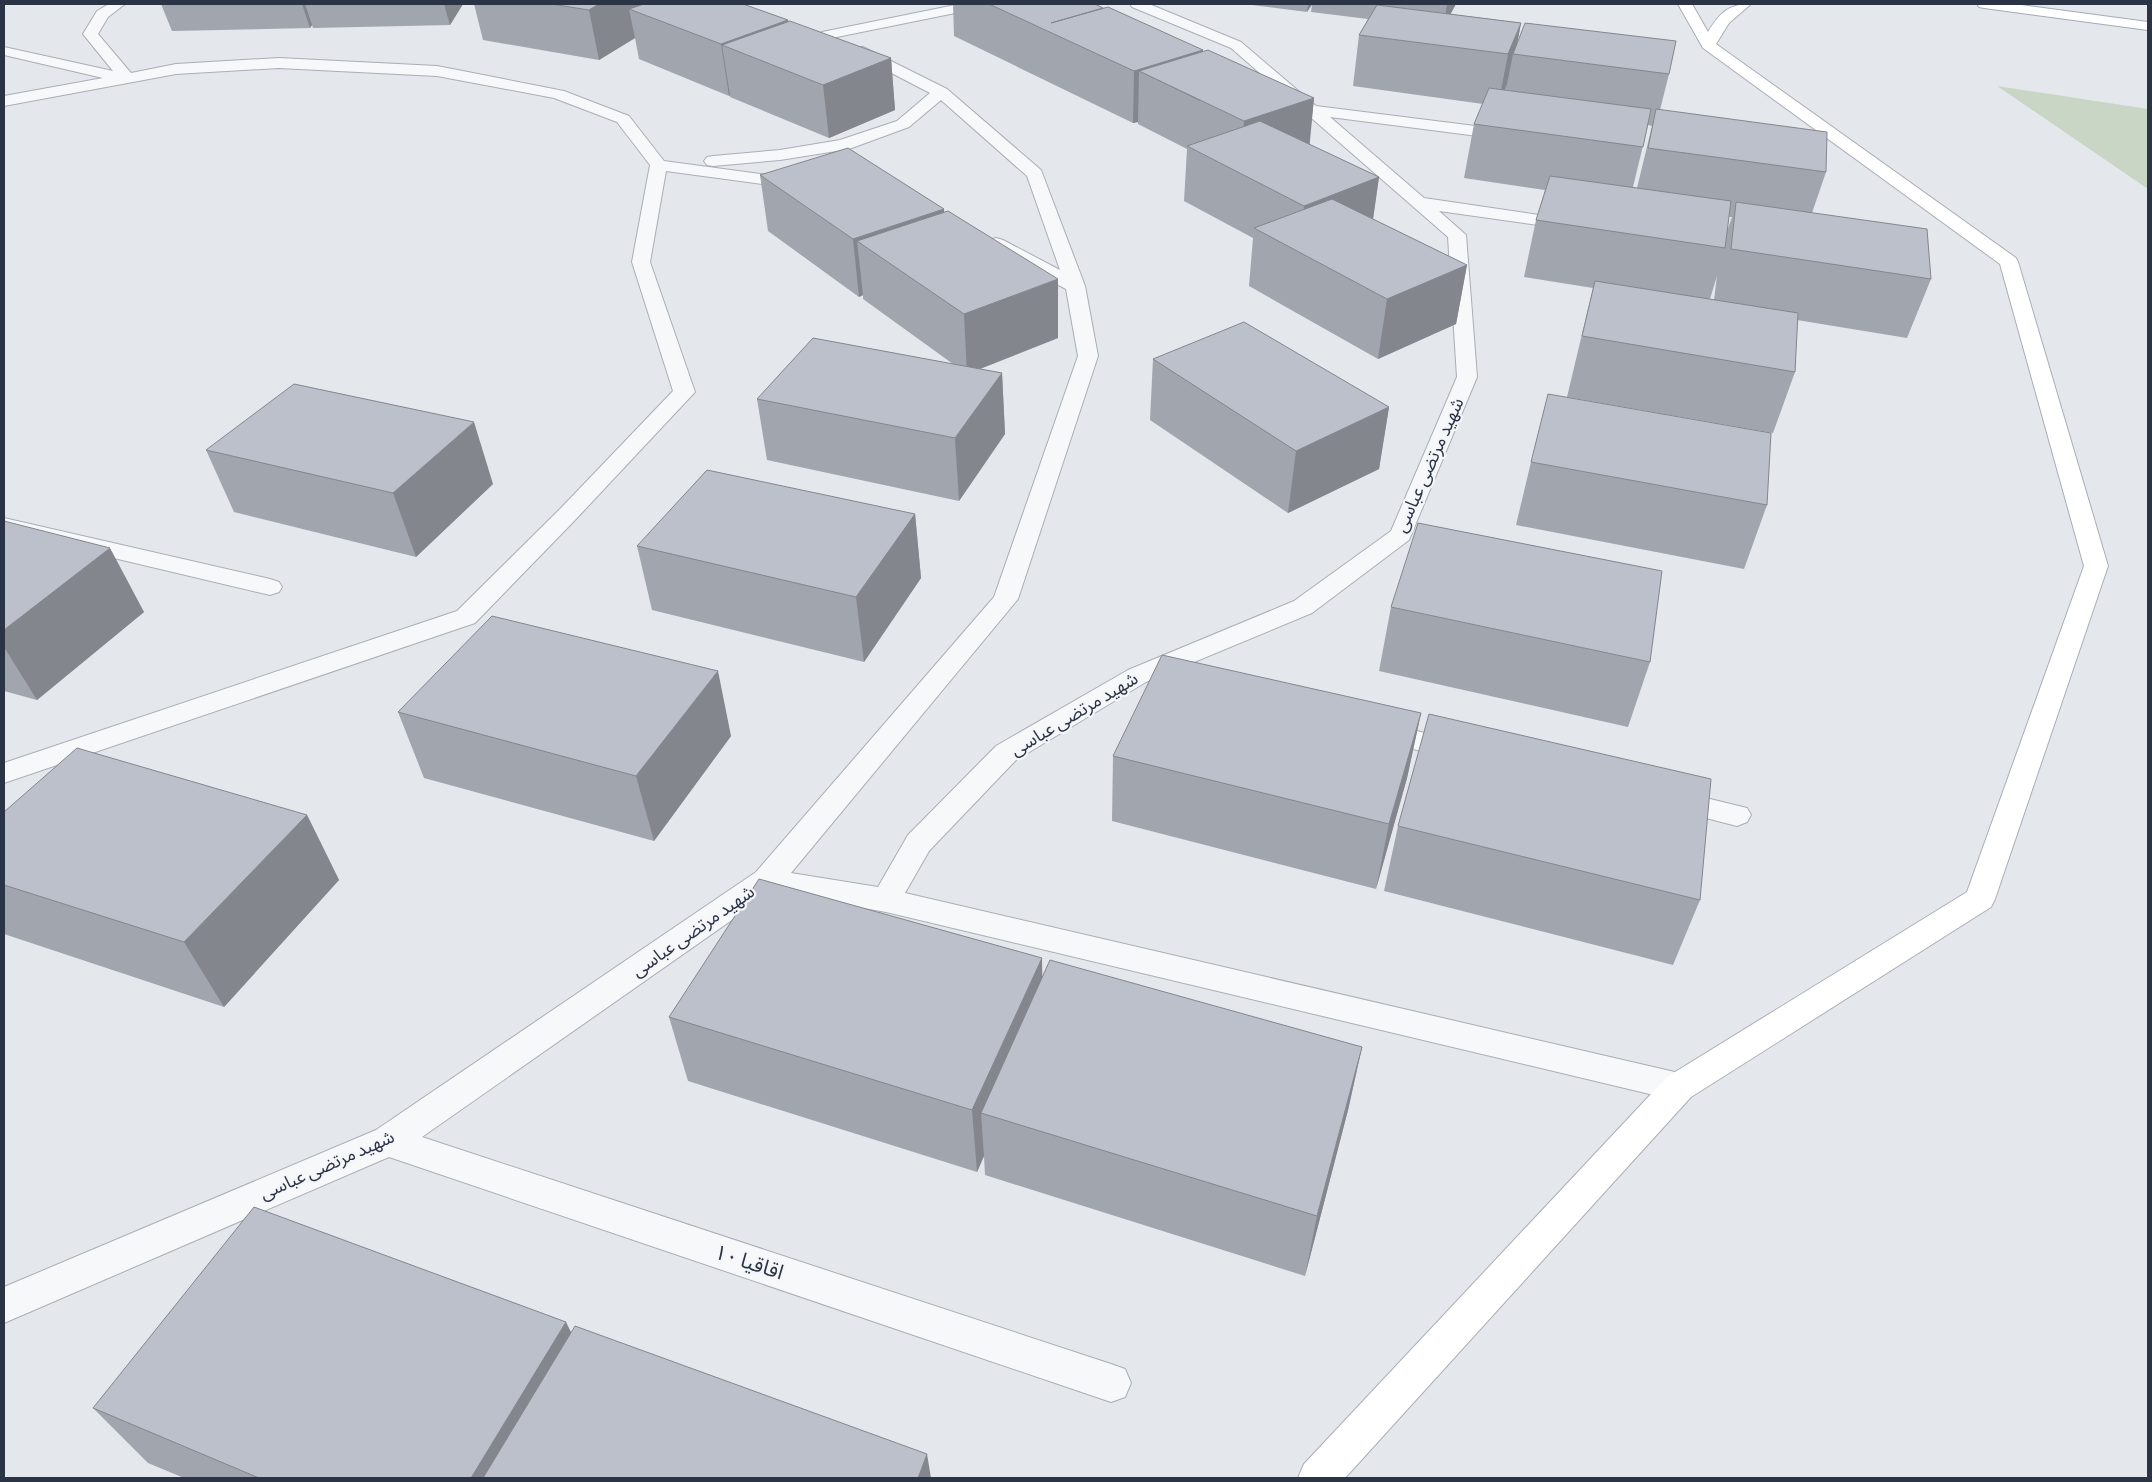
<svg xmlns="http://www.w3.org/2000/svg" width="2152" height="1482" viewBox="0 0 2152 1482" font-family="'Alegreya Sans','Noto Sans Arabic',sans-serif">
  <style>
    .green { fill: #c9d6c5 }
    .lines { fill: none; stroke-linecap: round; stroke-linejoin: round }
    .street-casing { stroke: #a9aeb7; stroke-width: 2 }
    .secondary-casing { stroke: #a9aeb7; stroke-width: 2 }
    .primary-casing { stroke: #a3abb8; stroke-width: 2 }
    .street { fill: #f7f8fa; fill-rule: evenodd }
    .secondary { fill: #fff; fill-rule: evenodd }
    .primary { fill: #fff; fill-rule: evenodd }
    .wall { fill: #a1a5ae; fill-rule: evenodd }
    .shaded-wall { fill: #83868d }
    .building { fill: #bbc0ca; stroke: #83868d }
    .labels { text-anchor: middle; stroke-width: 4.5; stroke-linejoin: round; paint-order: stroke }
    .street-label { font-size: 18px; fill: #2b3445; stroke: #f4f6f9 }
    .near-street-label { font-size: 21px; fill: #2b3445; stroke: #f4f6f9 }
  </style>
  <rect width="100%" height="100%" fill="#e4e7ec"/>
  <polygon class="green" points="1997,86 2148,109 2148,189"/>
  <g class="lines">
    <defs>
      <g id="street">
        <polygon points="109,4 125,4 108,17 98,34 131,73 176,64 279,58 437,66 564,91 629,116 664,161 798,179 804,180 807,184 804,188 798,189 666,171 650,262 695,392 576,519 475,623 4,783 4,763 457,611 560,509 673,391 632,262 650,165 617,122 554,98 437,76 279,68 176,74 4,106 4,96 103,78 4,55 4,47 113,71 83,34 97,11"/>
        <polygon points="960,4 987,4 985,7 980,8 827,39 822,38 820,35 822,32 827,31"/>
        <polygon points="1130,4 1149,4 1241,42 1316,106 1515,131 1517,135 1515,139 1509,140 1330,117 1424,198 1573,220 1579,221 1582,225 1579,229 1573,230 1439,211 1466,235 1477,377 1409,540 1312,613 1146,682 1016,760 929,851 905,893 1679,1073 1691,1077 1696,1087 1691,1097 1679,1101 886,912 772,892 422,1137 1111,1364 1125,1369 1131,1383 1125,1397 1111,1402 389,1157 4,1323 4,1287 376,1130 756,872 994,597 1078,356 1066,289 989,248 987,244 989,240 996,238 1003,240 1060,270 1027,176 941,100 909,127 849,149 780,160 713,166 707,165 704,161 707,157 713,156 780,150 840,140 897,121 930,93 853,53 850,50 853,47 863,47 947,89 1041,170 1085,286 1098,356 1018,599 791,873 878,887 908,835 996,746 1128,670 1294,601 1391,531 1457,377 1448,237 1231,48 1132,7"/>
        <polygon points="4,518 270,579 279,582 282,587 279,592 270,595 4,532"/>
        <polygon points="1378,722 1468,743 1472,750 1468,757 1458,760 1368,738 1364,731 1368,724"/>
        <polygon points="1673,790 1747,808 1751,815 1747,822 1737,826 1663,807 1659,800 1663,793"/>
      </g>
      <path id="secondary" d="M1678 4H1692L1708 32C1720 13 1728 4 1751 4L1729 23 1716 44 2016 258 2018 262 2108 566 1995 899 1991 907 1691 1097 1345 1478H1298L1304 1464 1667 1077 1967 892 2084 566 2000 264 1703 48Z"/>
      <polygon id="primary" points="1977,4 2014,4 2148,22 2148,30 1984,8 1979,7"/>
    </defs>
    <use href="#street" class="street-casing"/>
    <use href="#secondary" class="secondary-casing"/>
    <use href="#primary" class="primary-casing"/>
    <use href="#street" class="street"/>
    <use href="#secondary" class="secondary"/>
    <use href="#primary" class="primary"/>
  </g>
  <g class="wall">
    <polygon points="161,4 463,4 450,25 313,28 312,25 310,28 172,31"/>
    <polygon points="474,4 640,4 641,5 788,20 789,22 891,58 895,110 829,138 730,97 730,95 729,96 639,59 635,38 599,60 483,40"/>
    <polygon points="953,4 1095,4 1103,8 1103,9 1203,50 1203,52 1314,98 1309,144 1379,177 1373,219 1467,265 1456,324 1378,359 1249,286 1253,238 1184,201 1187,149 1138,124 1138,122 1133,123 954,36"/>
    <path d="M1244 4H1456L1450 14 1521 23 1517 44 1669 74 1660 110 1826 172 1812 213 1931 279 1907 338 1797 320 1795 372 1773 433 1567 397 1593 288 1524 277 1536 220 1545 190 1464 178 1474 124 1483 104 1353 86 1359 35 1368 19 1311 12 1312 5 1307 12ZM1648 125 1652 126 1637 188 1633 187ZM1729 217H1732L1727 231ZM1717 276 1714 300 1710 299Z"/>
    <polygon points="760,175 944,209 944,212 1058,338 980,369 1002,373 1005,434 959,501 767,460 757,399 953,364 863,299 863,295 859,297 768,231"/>
    <polygon points="1153,359 1389,407 1379,469 1288,513 1150,420"/>
    <polygon points="206,450 493,484 416,557 234,512"/>
    <polygon points="1531,462 1767,505 1744,569 1516,525"/>
    <polygon points="915,514 921,578 864,662 652,610 637,546"/>
    <polygon points="4,521 144,612 37,700 4,691"/>
    <polygon points="1391,607 1650,662 1628,727 1379,671"/>
    <polygon points="398,712 731,736 654,841 424,778"/>
    <polygon points="1421,713 1407,778 1376,889 1112,821 1113,756"/>
    <polygon points="4,812 307,815 339,880 224,1007 4,934"/>
    <polygon points="1398,826 1700,900 1673,965 1384,891"/>
    <polygon points="1042,958 1042,978 1362,1047 1348,1110 1305,1276 985,1175 984,1156 977,1172 688,1081 669,1017"/>
    <polygon points="571,1333 931,1478 184,1478 148,1463 93,1408"/>
  </g>
  <g class="shaded-wall">
    <polygon points="302,4 305,4 312,25 310,28"/>
    <polygon points="444,4 463,4 450,25"/>
    <polygon points="599,4 640,4 642,14 629,9 635,38 599,60 589,10"/>
    <polygon points="1308,4 1312,4 1307,12"/>
    <polygon points="1447,4 1456,4 1443,28"/>
    <polygon points="788,20 795,71 722,45 730,95 729,96 721,44"/>
    <polygon points="1521,23 1515,55 1513,54 1507,84 1498,106 1508,54"/>
    <polygon points="1203,50 1200,101 1139,71 1138,122 1133,123 1134,71"/>
    <polygon points="891,58 895,110 829,138 823,85"/>
    <polygon points="1314,98 1309,151 1240,173 1244,121"/>
    <polygon points="1379,177 1371,233 1299,252 1304,206"/>
    <polygon points="944,209 947,266 857,241 863,295 859,297 853,239"/>
    <polygon points="1467,265 1456,324 1378,359 1387,299"/>
    <polygon points="1058,279 1058,338 967,374 964,314"/>
    <polygon points="1002,373 1005,434 959,501 955,438"/>
    <polygon points="1389,407 1379,469 1288,513 1296,451"/>
    <polygon points="474,422 493,484 416,557 393,493"/>
    <polygon points="915,514 921,578 864,662 856,597"/>
    <polygon points="110,548 144,612 37,700 4,647 4,630"/>
    <polygon points="718,671 731,736 654,841 636,776"/>
    <polygon points="1421,713 1407,778 1376,889 1389,824"/>
    <polygon points="307,815 339,880 224,1007 184,942"/>
    <polygon points="1042,958 1043,1022 981,1113 984,1156 977,1172 972,1110"/>
    <polygon points="1362,1047 1348,1110 1305,1276 1317,1216"/>
    <polygon points="566,1322 594,1379 536,1478 471,1478"/>
    <polygon points="927,1454 931,1478 918,1478"/>
  </g>
  <g class="building">
    <polygon points="551,4 599,4 589,10"/>
    <polygon points="644,4 743,4 788,20 721,44 629,9"/>
    <polygon points="989,4 1095,4 1103,8 1051,23 1108,7 1203,50 1134,71"/>
    <polygon points="1377,5 1521,23 1508,54 1359,35"/>
    <polygon points="790,21 891,58 823,85 722,45"/>
    <polygon points="1525,23 1676,41 1669,74 1513,54"/>
    <polygon points="1208,50 1314,98 1244,121 1139,71"/>
    <polygon points="1489,88 1651,109 1643,147 1474,124"/>
    <polygon points="1656,109 1827,132 1826,172 1648,148"/>
    <polygon points="1260,121 1379,177 1304,206 1187,146"/>
    <polygon points="848,148 944,209 853,239 760,175"/>
    <polygon points="1550,176 1731,201 1725,248 1536,220"/>
    <polygon points="1332,199 1467,265 1387,299 1254,228"/>
    <polygon points="1736,202 1927,229 1931,279 1731,249"/>
    <polygon points="948,211 1058,279 964,314 857,241"/>
    <polygon points="1595,281 1798,313 1795,372 1582,336"/>
    <polygon points="1244,322 1389,407 1296,451 1153,359"/>
    <polygon points="813,338 1002,373 955,438 757,399"/>
    <polygon points="294,384 474,422 393,493 206,450"/>
    <polygon points="1548,394 1771,433 1767,505 1531,462"/>
    <polygon points="707,470 915,514 856,597 637,546"/>
    <polygon points="4,521 110,548 4,630"/>
    <polygon points="1418,523 1662,571 1650,662 1391,607"/>
    <polygon points="492,616 718,671 636,776 398,712"/>
    <polygon points="1162,655 1421,713 1389,824 1113,756"/>
    <polygon points="1429,714 1711,779 1700,900 1398,826"/>
    <polygon points="77,748 307,815 184,942 4,885 4,812"/>
    <polygon points="759,879 1042,958 972,1110 669,1017"/>
    <polygon points="1050,960 1362,1047 1317,1216 981,1113"/>
    <polygon points="254,1207 566,1322 471,1478 259,1478 93,1408"/>
    <polygon points="575,1326 927,1454 918,1478 483,1478"/>
  </g>
  <g class="labels">
    <g class="street-label">
      <text transform="translate(1429 465) rotate(-66)" y="6">شهید مرتضی عباسی</text>
      <text transform="translate(1074 714) rotate(-31)" y="6">شهید مرتضی عباسی</text>
      <text transform="translate(693 931) rotate(-35)" y="6">شهید مرتضی عباسی</text>
      <text transform="translate(327 1165) rotate(-24)" y="6">شهید مرتضی عباسی</text>
    </g>
    <g class="near-street-label">
      <text transform="translate(749 1262) rotate(18)" y="7">اقاقیا ۱۰</text>
    </g>
  </g>
  <rect width="2152" height="1482" fill="none" stroke="#2b3445" stroke-width="10"/>
</svg>
